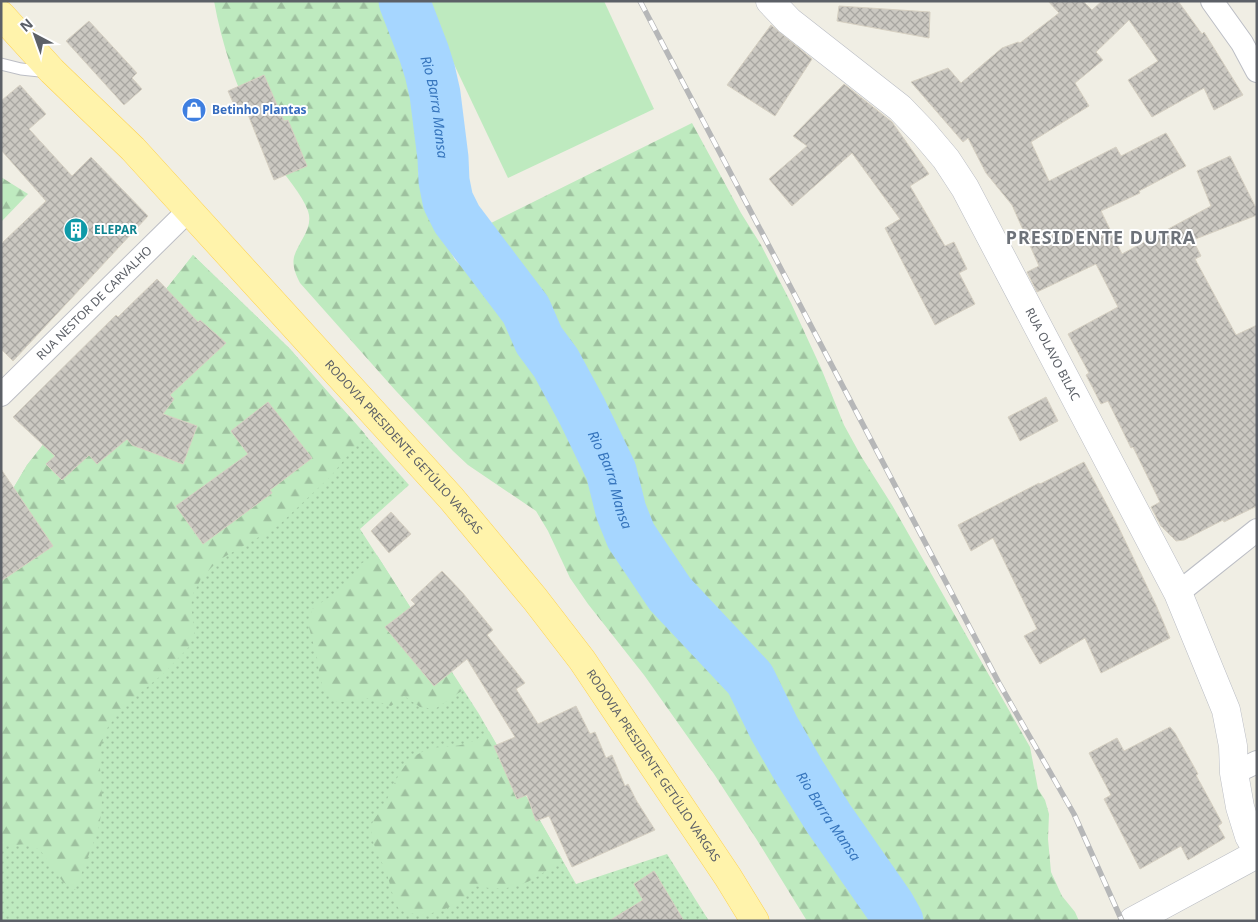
<svg xmlns="http://www.w3.org/2000/svg" width="1258" height="922" viewBox="0 0 1258 922" font-family="'Noto Sans',sans-serif">
  <style>
    .grass { fill: url(#grass-dots) }
    .forest { fill: url(#forest-firs) }
    .pitch { fill: #beeabf }
    .lines { fill: none; stroke-linecap: round; stroke-linejoin: round }
    .river { stroke: #a6d6ff; stroke-width: 51 }
    .building { fill: url(#building-cross-hatch); stroke: #d6d0c2 }
    .lane-casing { stroke: #bcbec5; stroke-width: 13 }
    .street-casing { stroke: #bcbec5; stroke-width: 24 }
    .secondary-casing { stroke: #babdc4; stroke-width: 29 }
    .primary-casing { stroke: #ffd24f; stroke-width: 29 }
    .lane { stroke: #fff; stroke-width: 11 }
    .street { stroke: #fff; stroke-width: 22 }
    .secondary { stroke: #fff; stroke-width: 28 }
    .primary { stroke: #fff3ab; stroke-width: 28 }
    .rail-casing { stroke: #b6b7b8; stroke-width: 5.5 }
    .rail { stroke: #fff; stroke-width: 4; stroke-dasharray: 11; stroke-linecap: butt }
    .labels { text-anchor: middle; stroke-width: 4; stroke-linejoin: round; paint-order: stroke }
    .shop-label { font-size: 12px; font-weight: bold; fill: #366cbe; stroke: #fff; text-anchor: start }
    .culture-label { font-size: 12px; font-weight: bold; fill: #0d838f; stroke: #fff; text-anchor: start }
    .street-label { font-size: 12px; fill: #5c6067; stroke: #fff }
    .water-label { font-size: 14px; font-style: italic; fill: #3675bd; stroke: #fff }
    .district-label { font-size: 18px; font-weight: bold; letter-spacing: 1px; fill: #6d7279; stroke: #fff }
  </style>
  <defs>
    <pattern id="grass-dots" width="8" height="8" patternUnits="userSpaceOnUse" patternTransform="scale(1.25)"><rect width="8" height="8" fill="#beeabf"/><path d="M2 2h.1M6 6h.1" fill="none" stroke="#9ec19f" stroke-width="1.8" stroke-linecap="round"/></pattern>
    <pattern id="forest-firs" width="22" height="20" patternUnits="userSpaceOnUse" patternTransform="scale(1.25)"><rect width="22" height="20" fill="#beeabf"/><path d="M5 1l3.5 6h-7zM16 11l3.5 6h-7z" fill="#9ec19f"/></pattern>
    <pattern id="building-cross-hatch" width="8" height="8" patternUnits="userSpaceOnUse" patternTransform="scale(1.25)"><rect width="8" height="8" fill="#cbc8c1"/><path d="M0 0l8 8M0 8l8-8" fill="none" stroke="#a8a6a1"/></pattern>
  </defs>
  <rect width="100%" height="100%" fill="#f0eee4"/>
  <polygon class="grass" points="193,255 290,349 409,485 360,529 479,714 576,884 667,854 709,921 1,921 1,509 27,465"/>
  <g class="forest">
    <path d="M214 1H383L408 54 419 86 425 120 423 140 419 159 418 173 445 241 455 260 515 316 531 340 552 373 569 404 598 477 609 522 616 536 664 604 746 689 752 716 770 753 883 921H807L757 840 714 774 644 675 588 604 570 578 548 531 536 511 468 465 453 451 396 391 300 283C296 275 292 266 294 257 298 242 314 228 308 211 301 192 285 177 275 160 245 112 224 57 214 1Z"/>
    <polygon points="692,123 741,213 761,245 791,303 821,368 844,425 861,456 892,505 1030,747 1038,789 1045,800 1049,814 1048,839 1051,872 1062,896 1075,912 1079,921 916,921 845,806 803,742 767,677 736,631 658,549 641,526 627,471 546,329 530,298 481,228"/>
    <polygon points="1,177 28,194 1,222"/>
    <polygon points="193,255 290,349 365,434 331,476 278,526 219,560 202,577 193,594 191,606 195,633 189,647 163,674 124,706 108,727 103,739 99,753 102,797 101,815 98,831 75,890 63,882 40,850 27,844 1,846 1,509 27,465"/>
    <polygon points="377,555 463,690 435,709 420,707 404,696 391,706 366,698 345,702 334,701 325,692 320,678 317,658 309,627 309,618 313,608 349,584 362,563"/>
    <path d="M489 731 562 859C533 882 513 894 476 886 458 907 427 922 400 910 394 904 390 883 387 874 381 859 371 845 371 827 372 820 381 811 384 805 394 787 398 769 414 757 432 743 446 749 465 744 474 742 482 736 489 731Z"/>
  </g>
  <polygon class="pitch" points="424,1 604,1 654,109 508,178"/>
  <g class="lines">
    <path class="river" id="s1" d="M404 1 424 53 430 72 435 94 443 158 444 181 448 201 457 219 526 310 539 340 556 363 582 411 611 471 621 511 631 536 670 594 750 679 774 728 800 773 829 819 889 905 898 921"/>
  </g>
  <g class="building">
    <polygon points="1048,1 1083,1 1092,10 1102,1 1178,1 1202,34 1204,32 1243,95 1214,110 1204,88 1152,117 1128,80 1158,61 1129,20 1096,52 1103,60 1075,83 1089,106 1031,142 1049,181 1116,147 1121,156 1166,133 1186,166 1139,191 1140,193 1101,211 1122,254 1211,206 1197,171 1230,156 1257,210 1257,215 1193,240 1201,256 1195,259 1236,335 1257,325 1257,506 1224,522 1223,520 1184,540 1176,541 1161,526 1151,507 1160,502 1133,447 1131,448 1108,401 1101,404 1086,375 1089,373 1068,334 1118,307 1096,264 1037,292 1027,272 1039,266 1012,205 986,173 968,138 963,142 911,82 948,68 961,83 1002,48 1018,42 1020,43 1059,13"/>
    <polygon points="839,6 930,12 929,38 837,21"/>
    <polygon points="89,21 137,73 132,78 142,89 124,105 66,41"/>
    <polygon points="771,25 812,59 775,116 727,85"/>
    <polygon points="264,75 284,121 288,120 307,166 274,180 247,112 239,116 228,91"/>
    <polygon points="844,84 892,122 929,174 910,186 945,246 954,242 967,269 959,273 975,304 935,325 885,228 900,219 852,153 792,206 769,179 807,146 793,136"/>
    <polygon points="20,85 46,114 29,129 72,176 91,157 148,216 13,361 1,349 1,244 46,201 1,150 1,101"/>
    <polygon points="157,279 198,322 200,320 226,343 170,395 174,399 163,414 197,426 183,464 132,445 127,439 97,464 89,455 62,480 46,464 55,456 13,417 116,315 118,317"/>
    <polygon points="1046,397 1058,421 1020,441 1008,417"/>
    <polygon points="268,402 312,458 270,490 272,493 203,544 176,506 248,454 231,431"/>
    <polygon points="1084,462 1117,524 1156,605 1170,638 1101,673 1085,638 1040,664 1024,636 1037,629 993,538 971,551 958,525 1039,483 1040,484"/>
    <polygon points="1,469 53,546 1,581"/>
    <polygon points="391,512 411,534 389,553 371,531"/>
    <polygon points="442,571 462,592 493,630 487,635 525,683 516,689 538,724 576,706 590,734 595,732 606,758 612,755 625,786 628,784 636,800 655,830 572,867 549,816 536,821 527,795 517,799 494,746 515,737 467,659 434,686 385,627 415,604 411,600"/>
    <polygon points="1170,727 1175,733 1198,774 1196,775 1222,823 1218,826 1225,838 1188,860 1181,846 1140,869 1104,799 1111,795 1089,753 1117,738 1124,751"/>
    <polygon points="654,871 684,921 609,921 643,900 634,884"/>
  </g>
  <g class="lines">
    <defs>
      <polyline id="lane" points="1,64 21,69 49,72"/>
      <g id="street">
        <polyline points="1212,1 1242,43 1257,71"/>
        <path id="s2" d="M1 395 189 210"/>
        <polyline points="1178,593 1257,530"/>
        <polyline points="1234,773 1257,762"/>
      </g>
      <g id="secondary">
        <path id="s3" d="M770 1 789 21 900 108 924 133 946 159 965 188 1178 593 1226 710 1233 746 1234 773 1240 807 1249 836 1257 850"/>
        <polyline points="1133,921 1257,854"/>
      </g>
      <g id="primary">
        <path id="s4" d="M1 15 52 71 133 149 451 498 535 599 582 660 728 877 755 921"/>
      </g>
    </defs>
    <use href="#lane" class="lane-casing"/>
    <use href="#street" class="street-casing"/>
    <use href="#secondary" class="secondary-casing"/>
    <use href="#primary" class="primary-casing"/>
    <use href="#lane" class="lane"/>
    <use href="#street" class="street"/>
    <use href="#secondary" class="secondary"/>
    <use href="#primary" class="primary"/>
    <defs>
      <polyline id="rail" points="640,1 999,683 1074,814 1122,921"/>
    </defs>
    <use href="#rail" class="rail-casing"/>
    <use href="#rail" class="rail"/>
  </g>
  <defs>
    <symbol id="shop-disc" viewBox="-11 -11 22 22"><circle r="9.5" fill="#3f7fe0" stroke="#fff"/><path d="M-5-2.5h2.3a2.7 3.5 0 0 1 5.4 0H5L5.5 6h-11ZM-1.5-2.5h3a1.5 2.3 0 0 0-3 0Z" fill="#fff"/></symbol>
    <symbol id="building-disc" viewBox="-11 -11 22 22"><circle r="9.5" fill="#0f9aa8" stroke="#fff"/><path d="M-4-6H4V6H1V3H-1V6H-4ZM-2.5-4.3h1.7v1.8h-1.7ZM.8-4.3h1.7v1.8H.8ZM-2.5-1h1.7V.8h-1.7ZM.8-1h1.7V.8H.8Z" fill="#fff"/></symbol>
  </defs>
  <g fill-rule="evenodd">
    <use href="#shop-disc" x="180" y="96" width="28" height="28"/>
    <use href="#building-disc" x="62" y="216" width="28" height="28"/>
  </g>
  <g class="labels">
    <g class="shop-label">
      <text x="212" y="114">Betinho Plantas</text>
    </g>
    <g class="culture-label">
      <text x="94" y="234">ELEPAR</text>
    </g>
    <g class="street-label">
      <text dy="4" stroke="none"><textPath href="#s2" startOffset="131">RUA NESTOR DE CARVALHO</textPath></text>
      <text dy="4" stroke="none"><textPath href="#s3" startOffset="460">RUA OLAVO BILAC</textPath></text>
      <text dy="4" stroke="none"><textPath href="#s4" startOffset="591">RODOVIA PRESIDENTE GETÚLIO VARGAS</textPath></text>
      <text dy="4" stroke="none"><textPath href="#s4" startOffset="996">RODOVIA PRESIDENTE GETÚLIO VARGAS</textPath></text>
    </g>
    <g class="water-label">
      <text dy="5" stroke="none"><textPath href="#s1" startOffset="111">Rio Barra Mansa</textPath></text>
      <text dy="5" stroke="none"><textPath href="#s1" startOffset="531">Rio Barra Mansa</textPath></text>
      <text dy="5" stroke="none"><textPath href="#s1" startOffset="936">Rio Barra Mansa</textPath></text>
    </g>
    <g class="district-label">
      <text x="1101" y="244">PRESIDENTE DUTRA</text>
    </g>
  </g>
  <rect width="1258" height="922" fill="none" stroke="#5c6067" stroke-width="5"/>
  <g transform="translate(35 35) rotate(319)" stroke="#ffffff" stroke-width="4" paint-order="stroke">
  <path d="M0-4L9 19L0 12L-9 19Z" fill="#5c6067"/>
  <text y="-8" font-size="14" font-weight="bold" text-anchor="middle" fill="#5c6067">N</text>
  </g>
</svg>
